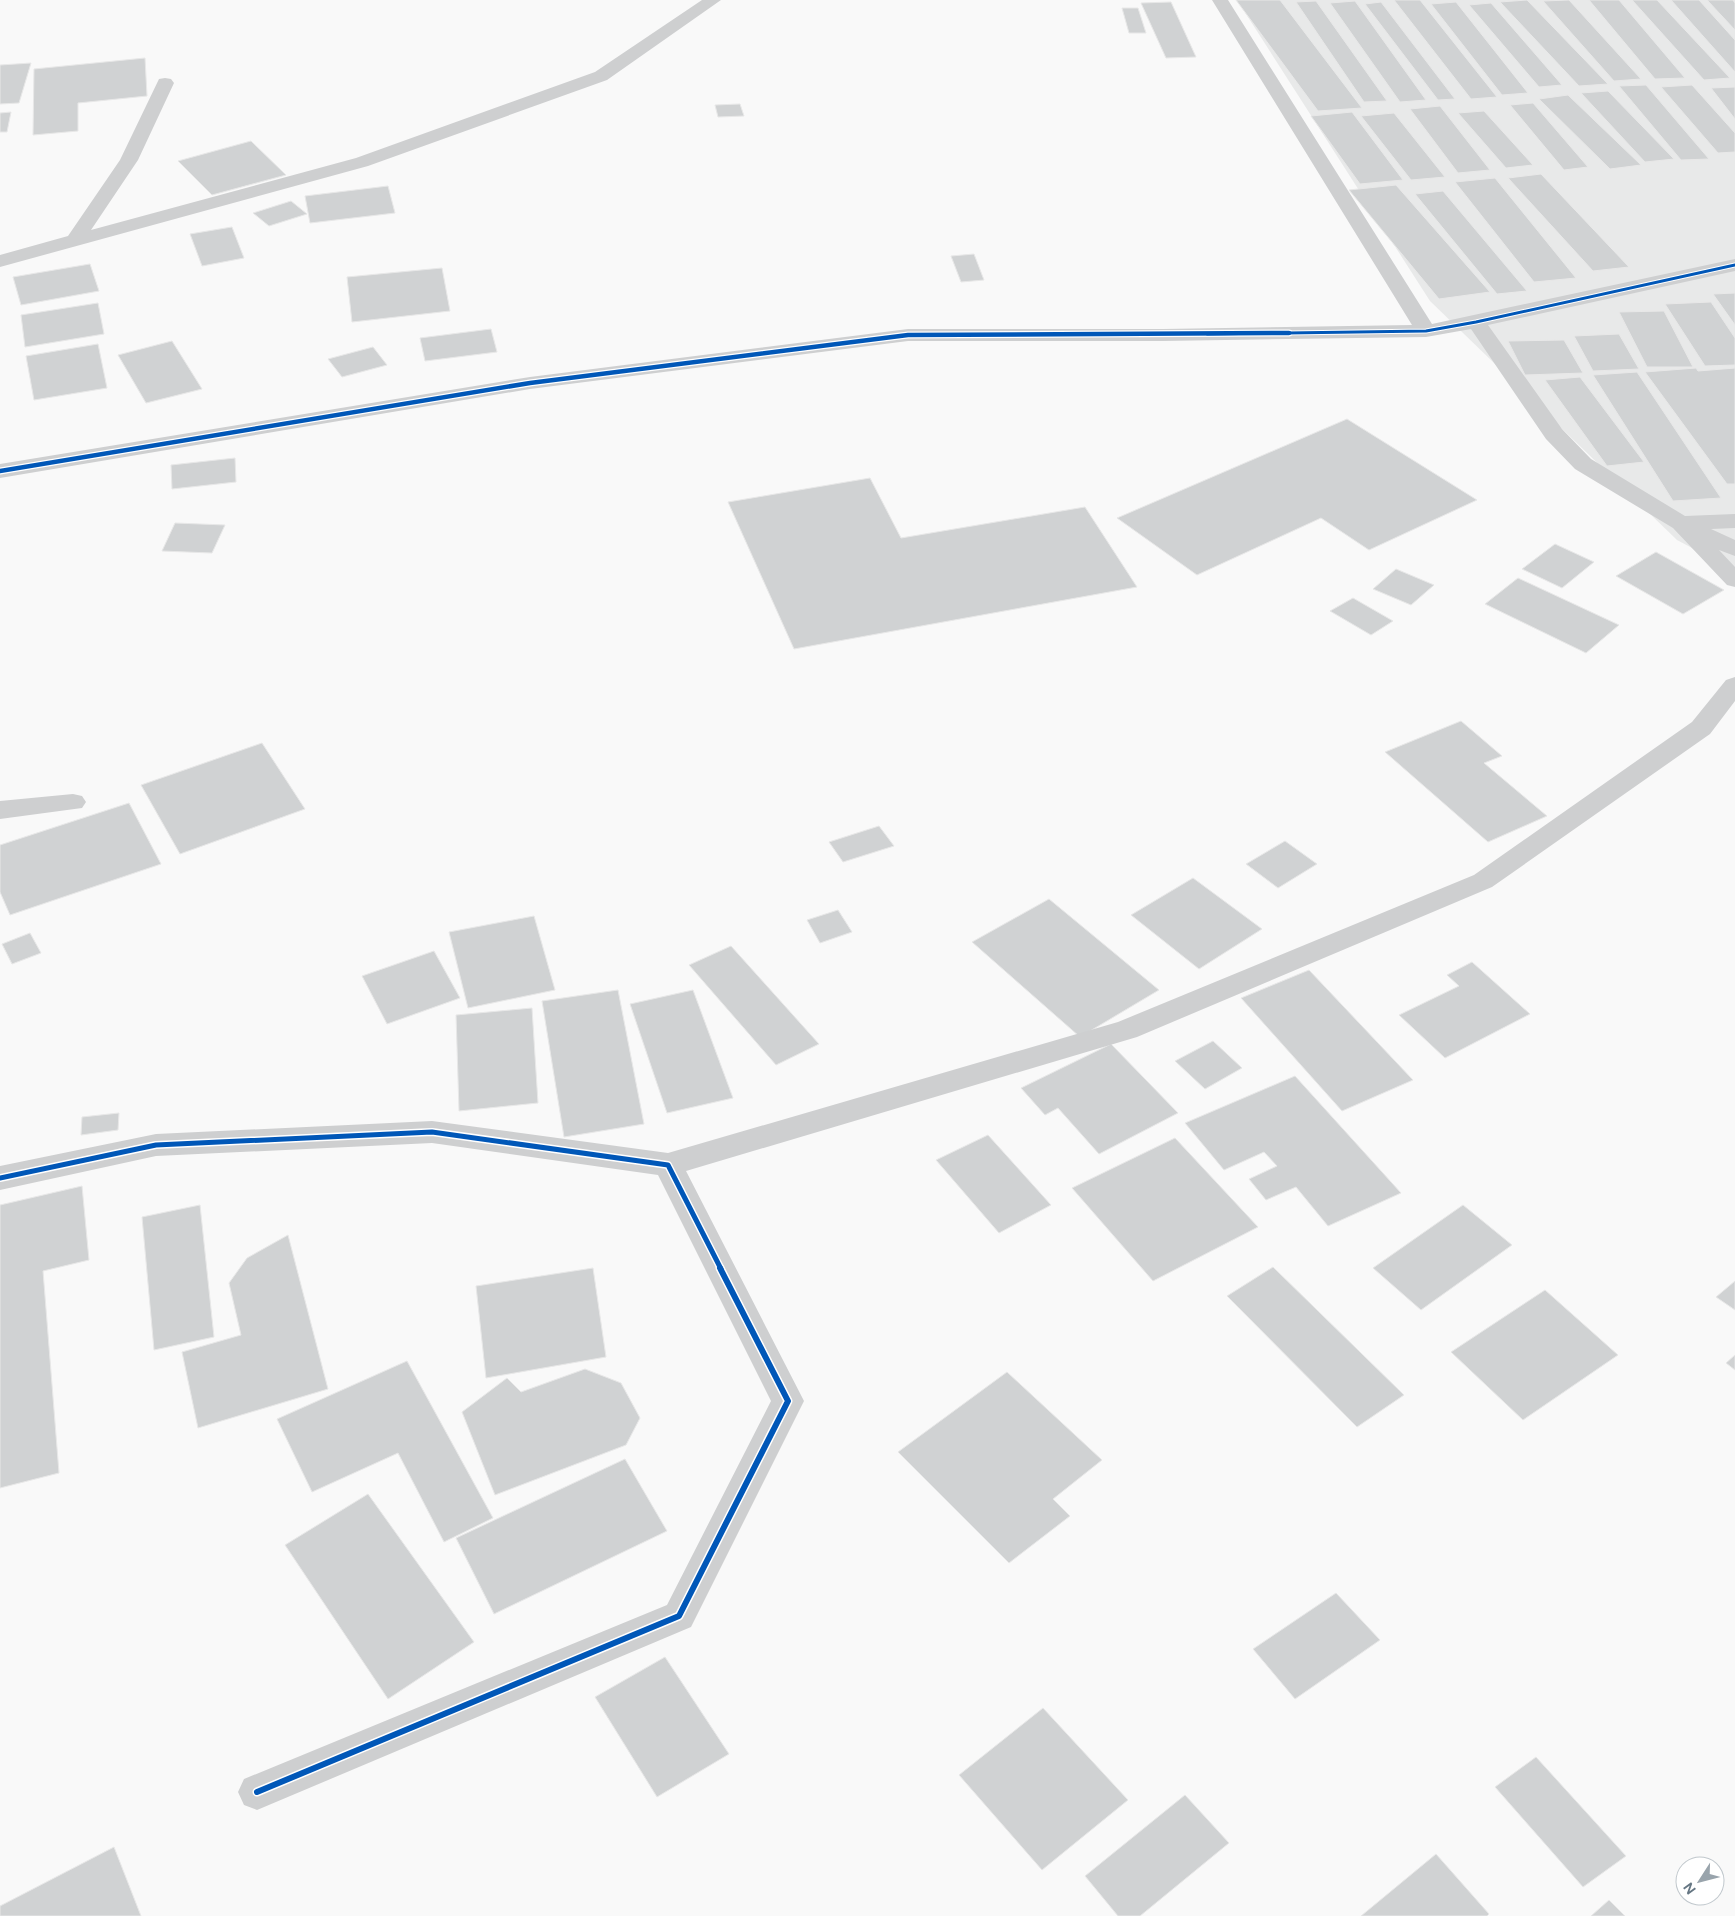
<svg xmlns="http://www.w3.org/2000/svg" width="1735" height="1916" viewBox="0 0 1735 1916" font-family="'DM Sans',sans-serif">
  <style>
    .built { fill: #e8e9e9 }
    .building { fill: #d0d2d3; stroke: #e8e8e8 }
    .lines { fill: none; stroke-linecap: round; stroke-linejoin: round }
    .minor { fill: #cecfd0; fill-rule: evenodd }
    .cycleway-far3-casing { stroke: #fff; stroke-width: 5 }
    .cycleway-far2-casing { stroke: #fff; stroke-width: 7 }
    .cycleway-far1-casing { stroke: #fff; stroke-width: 8 }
    .cycleway-casing { stroke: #fff; stroke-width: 9 }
    .cycleway-far3 { stroke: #0057b8; stroke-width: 3 }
    .cycleway-far2 { stroke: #0057b8; stroke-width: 4.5 }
    .cycleway-far1 { stroke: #0057b8; stroke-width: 5 }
    .cycleway { stroke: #0057b8; stroke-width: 6 }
  </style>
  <rect width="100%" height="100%" fill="#f9f9f9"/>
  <polygon class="built" points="1237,0 1735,0 1735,571 1677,540 1430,301"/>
  <g class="building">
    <polygon points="1236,0 1280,0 1362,108 1318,111"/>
    <polygon points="1394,0 1420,0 1497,97 1471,99"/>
    <polygon points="1527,0 1608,84 1579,86 1500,2"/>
    <polygon points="1569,0 1641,79 1614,81 1543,1"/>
    <polygon points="1589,0 1619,0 1685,78 1655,79"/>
    <polygon points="1632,0 1657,0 1730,78 1704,80"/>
    <polygon points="1671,0 1699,0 1735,40 1735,72"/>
    <polygon points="1707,0 1733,0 1735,3 1735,30"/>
    <polygon points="1316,1 1387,101 1364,102 1296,2"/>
    <polygon points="1355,1 1426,100 1400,102 1330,3"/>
    <polygon points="1171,2 1196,57 1166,58 1141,3"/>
    <polygon points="1381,2 1455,99 1438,100 1365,4"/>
    <polygon points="1456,2 1528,93 1502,95 1431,4"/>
    <polygon points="1491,3 1562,85 1539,87 1469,5"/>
    <polygon points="1122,8 1138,8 1146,33 1129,33"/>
    <polygon points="145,58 147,96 78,103 78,131 33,135 34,69"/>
    <polygon points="31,63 19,103 0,104 0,65"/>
    <polygon points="1646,85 1709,159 1681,160 1619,86"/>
    <polygon points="1692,85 1735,133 1735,152 1718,153 1661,87"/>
    <polygon points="1735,87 1735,119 1711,88"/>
    <polygon points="1608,91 1674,159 1645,162 1581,93"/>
    <polygon points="1568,95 1641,165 1610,169 1539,99"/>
    <polygon points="1533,103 1588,167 1564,170 1510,105"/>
    <polygon points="740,104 744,116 718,117 715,105"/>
    <polygon points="1440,106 1490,170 1458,173 1410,109"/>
    <polygon points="1484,111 1533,165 1506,168 1458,113"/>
    <polygon points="11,112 7,132 0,132 0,113"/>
    <polygon points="1352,112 1403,180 1360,184 1311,116"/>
    <polygon points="1394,113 1445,177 1411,180 1361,116"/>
    <polygon points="251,141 286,175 212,195 178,161"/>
    <polygon points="1541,174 1629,267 1593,271 1508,178"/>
    <polygon points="1495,178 1576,278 1534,282 1455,182"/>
    <polygon points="1396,185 1490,292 1439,299 1349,190"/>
    <polygon points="388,186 395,213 310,223 305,196"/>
    <polygon points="1443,191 1527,291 1497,294 1415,194"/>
    <polygon points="291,201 307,214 269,226 253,213"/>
    <polygon points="232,227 244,258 202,266 190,234"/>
    <polygon points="974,254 984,280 961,282 951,256"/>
    <polygon points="90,264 99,291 21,305 13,277"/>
    <polygon points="442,268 450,311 352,322 347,277"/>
    <polygon points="1735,293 1735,325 1713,294"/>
    <polygon points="1711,302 1735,338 1735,365 1705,366 1665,304"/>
    <polygon points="98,303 104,334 25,347 21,315"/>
    <polygon points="1664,311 1693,367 1647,367 1619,312"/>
    <polygon points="491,329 497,352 425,361 420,338"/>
    <polygon points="1619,334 1639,369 1593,371 1574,336"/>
    <polygon points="1564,340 1583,373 1525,375 1508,341"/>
    <polygon points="172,341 202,389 146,403 118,355"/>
    <polygon points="98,344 107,388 34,400 26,356"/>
    <polygon points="373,347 387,365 342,377 328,359"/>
    <polygon points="1696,368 1698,371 1735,368 1735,484 1727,484 1645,372"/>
    <polygon points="1637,372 1721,498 1673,501 1593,375"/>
    <polygon points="1580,377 1644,462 1607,466 1545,380"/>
    <polygon points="1347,419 1477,500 1369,550 1321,518 1197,575 1117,518"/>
    <polygon points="235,458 236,482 172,489 171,465"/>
    <polygon points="870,478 901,538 1085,507 1137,587 794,649 728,502"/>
    <polygon points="175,523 225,525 212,553 162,551"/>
    <polygon points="1555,544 1594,562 1562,588 1522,569"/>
    <polygon points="1656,552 1724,590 1683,614 1616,576"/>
    <polygon points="1396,569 1434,585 1411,605 1373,589"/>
    <polygon points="1518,578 1619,625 1586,653 1485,604"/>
    <polygon points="1353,598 1393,621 1371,635 1330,611"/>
    <polygon points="1461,721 1502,756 1484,763 1547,816 1488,842 1385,752"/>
    <polygon points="262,743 305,809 180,854 141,785"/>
    <polygon points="129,803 161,864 10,915 0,892 0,845"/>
    <polygon points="879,826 894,846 843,862 829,842"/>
    <polygon points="1285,841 1317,864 1278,888 1246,864"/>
    <polygon points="1193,878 1262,929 1199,969 1131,915"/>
    <polygon points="1049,899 1159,990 1080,1037 972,942"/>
    <polygon points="838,910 852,932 820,943 807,920"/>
    <polygon points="534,916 555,990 468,1008 449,932"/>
    <polygon points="30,933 41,953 12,964 2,944"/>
    <polygon points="731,946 819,1044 776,1065 689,965"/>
    <polygon points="434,951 460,998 387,1024 362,976"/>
    <polygon points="1472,962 1530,1014 1445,1058 1399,1015 1459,986 1447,975"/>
    <polygon points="1309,970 1413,1080 1342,1111 1241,998"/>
    <polygon points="618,990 644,1124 564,1137 542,1001"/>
    <polygon points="693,990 733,1098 667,1113 630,1004"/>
    <polygon points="532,1008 538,1103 459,1111 456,1015"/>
    <polygon points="1213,1041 1242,1068 1205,1089 1175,1061"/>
    <polygon points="1111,1044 1178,1113 1099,1154 1058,1108 1045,1115 1021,1088"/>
    <polygon points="1295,1076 1401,1193 1328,1226 1296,1187 1266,1200 1249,1179 1277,1166 1264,1152 1224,1170 1185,1123"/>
    <polygon points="119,1113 118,1130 81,1135 82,1117"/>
    <polygon points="988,1135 1051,1205 999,1233 936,1160"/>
    <polygon points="1175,1138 1258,1227 1153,1281 1072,1188"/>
    <polygon points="82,1186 89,1260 43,1271 59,1473 0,1488 0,1205"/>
    <polygon points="200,1205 214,1337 154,1350 142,1217"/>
    <polygon points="1463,1205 1512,1245 1421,1310 1373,1268"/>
    <polygon points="288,1235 328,1389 198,1428 182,1352 241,1335 229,1283 247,1258"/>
    <polygon points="1273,1267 1404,1395 1357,1427 1227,1296"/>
    <polygon points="593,1268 606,1357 486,1378 476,1286"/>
    <polygon points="1735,1281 1735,1310 1716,1297"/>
    <polygon points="1545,1290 1618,1355 1523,1420 1451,1352"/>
    <polygon points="1735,1355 1735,1370 1726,1363"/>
    <polygon points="407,1361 493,1518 444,1542 398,1453 312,1492 277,1419"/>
    <polygon points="585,1369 621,1383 640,1418 626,1445 495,1495 462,1412 507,1378 521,1392"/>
    <polygon points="1007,1372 1102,1460 1053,1499 1070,1516 1009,1563 898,1452"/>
    <polygon points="625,1459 667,1531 494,1614 456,1538"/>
    <polygon points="368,1494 474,1642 388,1699 285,1545"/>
    <polygon points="1336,1593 1380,1640 1295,1699 1253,1649"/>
    <polygon points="665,1657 729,1754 657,1797 595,1697"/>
    <polygon points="1043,1708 1128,1800 1042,1870 959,1775"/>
    <polygon points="1536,1757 1626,1856 1583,1887 1495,1787"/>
    <polygon points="1185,1795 1229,1843 1140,1916 1118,1916 1085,1876"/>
    <polygon points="114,1847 141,1916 0,1916 0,1906"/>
    <polygon points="1436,1854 1489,1914 1487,1916 1361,1916"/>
    <polygon points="1609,1900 1625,1916 1591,1916"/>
  </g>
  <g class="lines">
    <g class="minor">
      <polygon points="702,0 721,0 607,80 368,166 0,267 0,255 68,236 120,160 159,79 165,78 171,79 174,83 138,160 91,230 356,158 595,72"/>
      <polygon points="1212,0 1228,0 1432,324 1735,259 1735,271 1488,325 1562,429 1591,459 1685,516 1735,514 1735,528 1711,529 1735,540 1735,556 1719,550 1735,567 1735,587 1727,585 1673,528 1575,469 1546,439 1471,329 1426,337 1163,341 908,341 530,389 0,478 0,464 530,377 908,329 1163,329 1412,325"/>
      <polygon points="1735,677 1735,701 1710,734 1492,887 1137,1037 686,1171 804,1401 691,1627 257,1810 244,1805 238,1792 244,1779 667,1605 771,1401 658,1175 432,1143 156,1156 0,1190 0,1166 156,1134 432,1121 668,1153 1118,1022 1474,875 1692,722 1726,680"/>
      <polygon points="73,794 82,796 86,802 82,808 0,819 0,801"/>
    </g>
    <defs>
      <polyline id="cycleway-far3" points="1207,334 1426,331 1476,322 1735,265"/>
      <polyline id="cycleway-far2" points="0,471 530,383 908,335 1289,333"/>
      <polyline id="cycleway-far1" points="0,1178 156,1145 432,1132 668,1165 721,1269"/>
      <polyline id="cycleway" points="257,1792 679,1616 788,1401 720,1268"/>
    </defs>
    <use href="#cycleway-far3" class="cycleway-far3-casing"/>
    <use href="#cycleway-far2" class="cycleway-far2-casing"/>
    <use href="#cycleway-far1" class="cycleway-far1-casing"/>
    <use href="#cycleway" class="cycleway-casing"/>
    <use href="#cycleway-far3" class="cycleway-far3"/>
    <use href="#cycleway-far2" class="cycleway-far2"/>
    <use href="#cycleway-far1" class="cycleway-far1"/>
    <use href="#cycleway" class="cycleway"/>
  </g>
  <g transform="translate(1700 1881) rotate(234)"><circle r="24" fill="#ffffff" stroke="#c1c8cd"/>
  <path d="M0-4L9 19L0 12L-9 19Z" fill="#99a4ac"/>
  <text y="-8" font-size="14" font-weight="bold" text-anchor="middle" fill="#657683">N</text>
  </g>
</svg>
